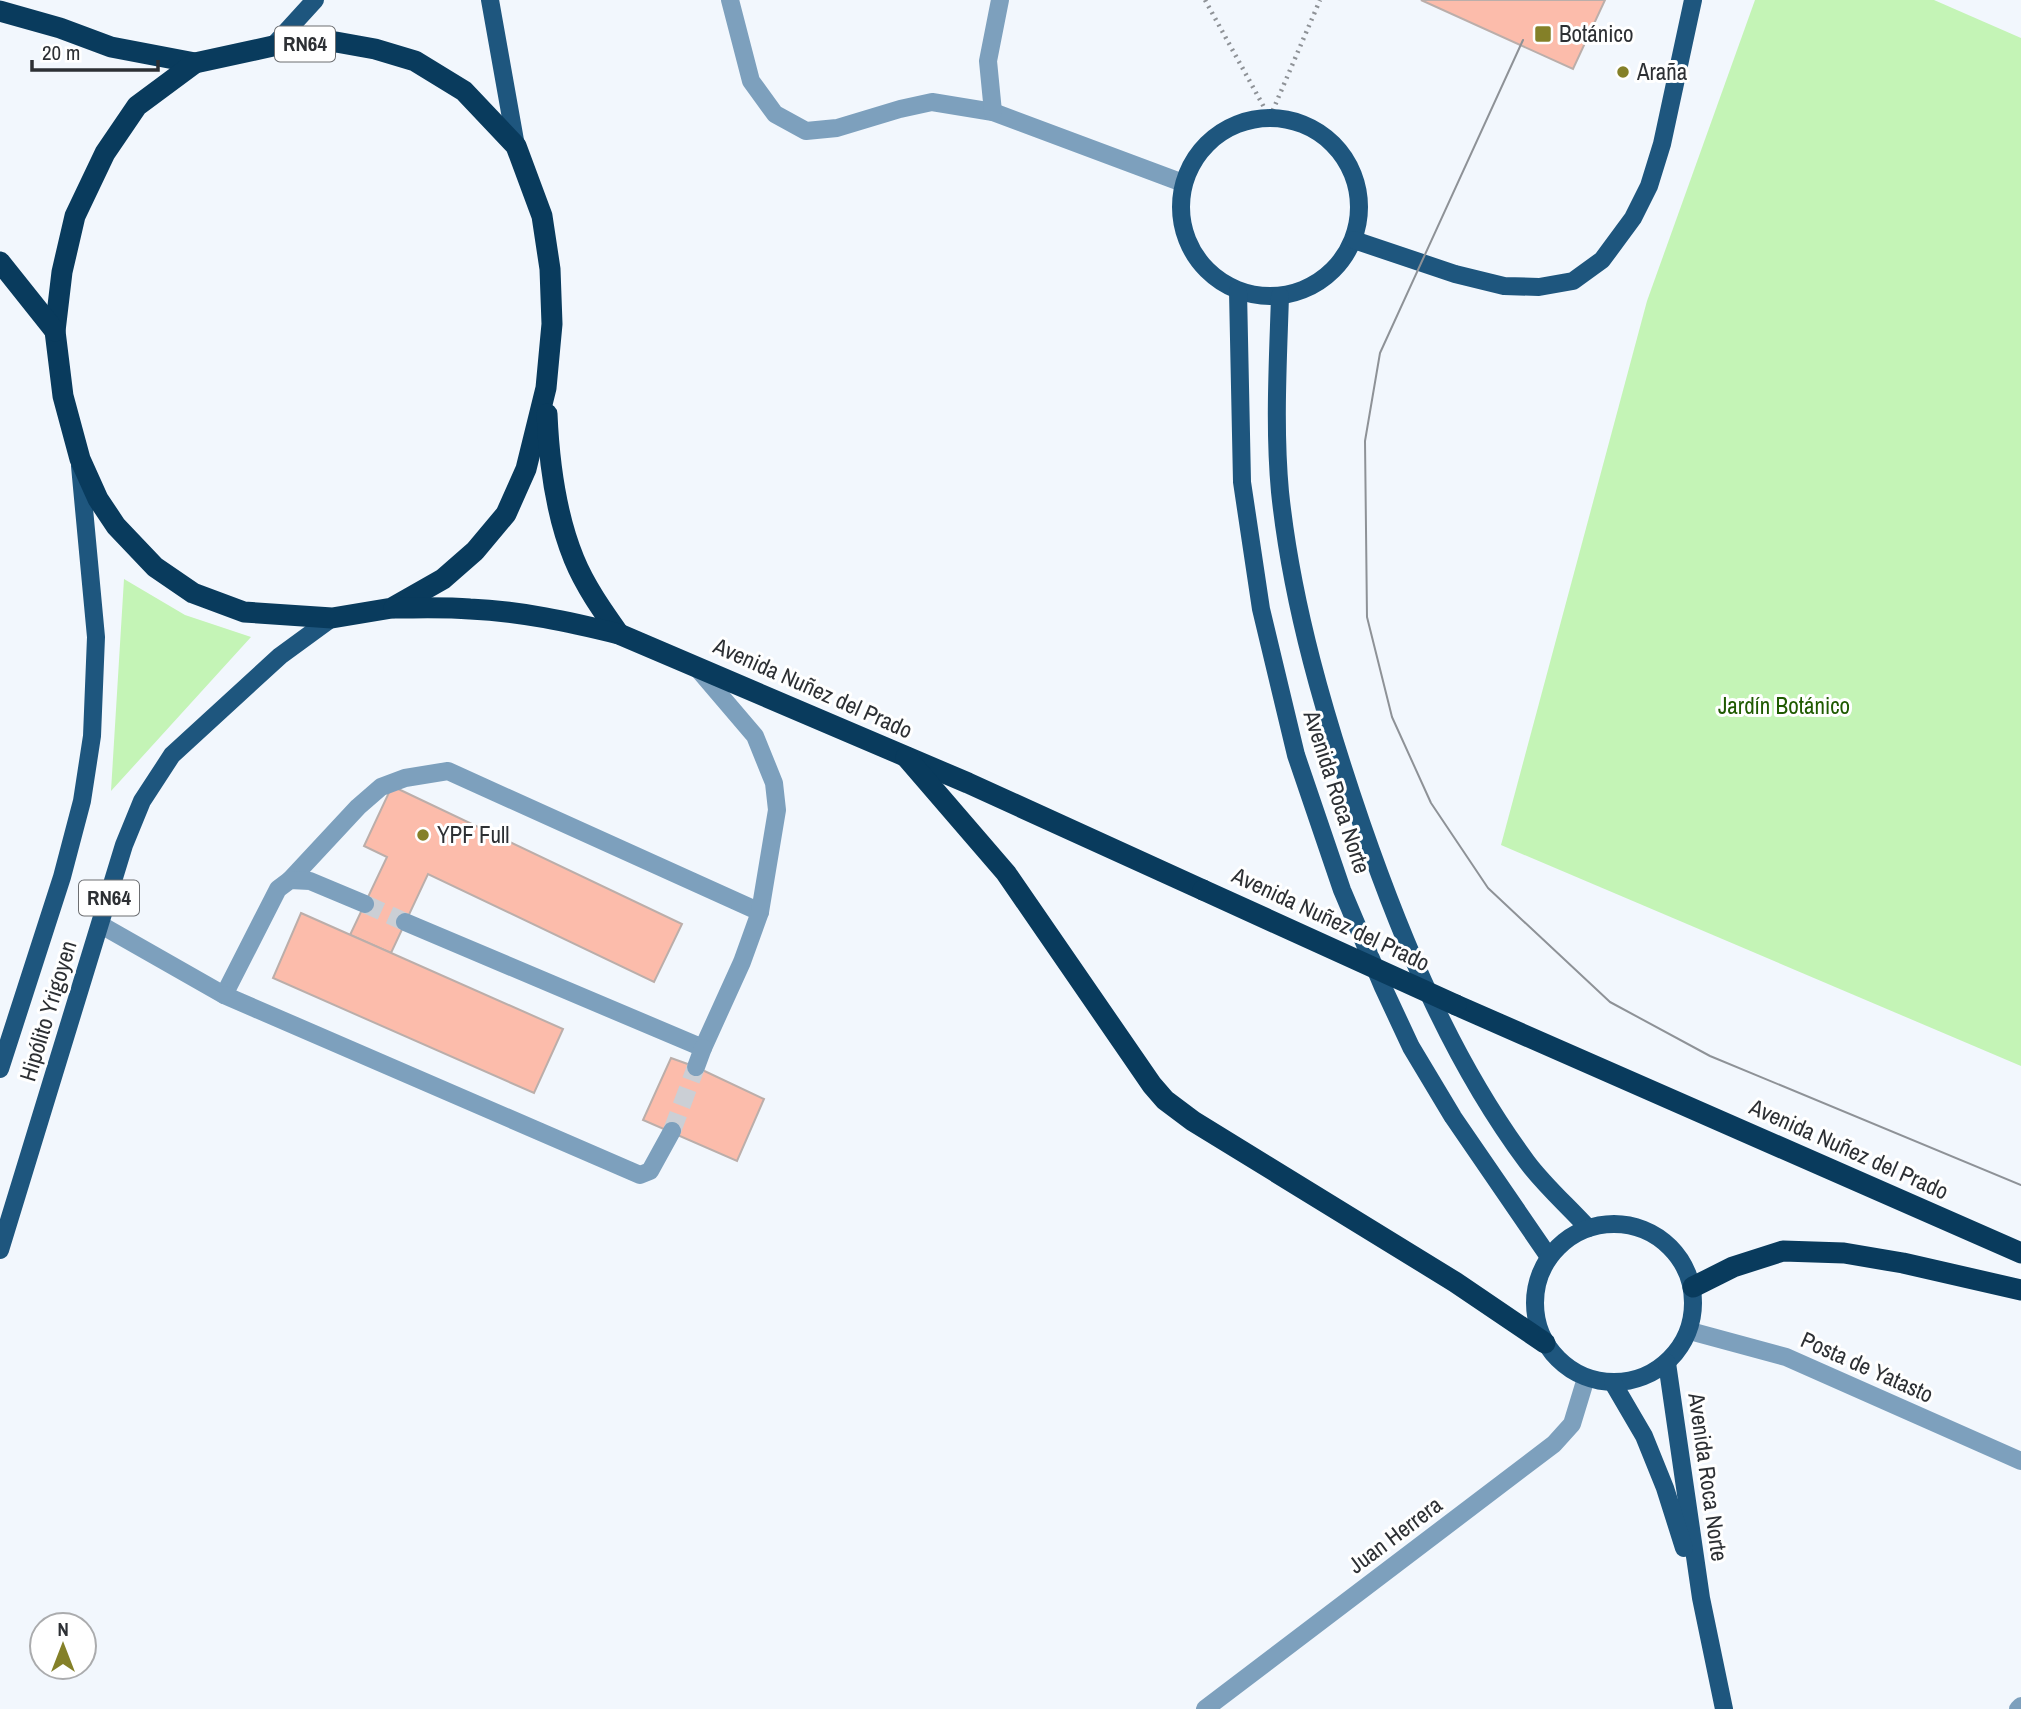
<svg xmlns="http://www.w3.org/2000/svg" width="2021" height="1709" viewBox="0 0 2021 1709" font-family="'Archivo Narrow',sans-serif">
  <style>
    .green { fill: #c4f4b6 }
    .building { fill: #fcbcab; stroke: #bbaeaa; stroke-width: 2 }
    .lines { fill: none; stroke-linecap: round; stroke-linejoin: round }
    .minor-tunnel { stroke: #cbcfd5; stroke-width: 18; stroke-dasharray: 18 9; stroke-linecap: butt }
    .path { stroke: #8e9297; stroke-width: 4.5; stroke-dasharray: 2 5; stroke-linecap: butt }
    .minor { stroke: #7da0bd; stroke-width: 18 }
    .major { stroke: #1e567e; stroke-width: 18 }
    .highway { stroke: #093b5d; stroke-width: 21 }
    .tram { stroke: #8e9297; stroke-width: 2 }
    .highway-bridge { stroke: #093b5d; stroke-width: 21 }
    .poi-dot { fill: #848028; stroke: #fff; stroke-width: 2.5 }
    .labels { text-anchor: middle; stroke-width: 6; stroke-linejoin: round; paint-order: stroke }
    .shield { fill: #fff; stroke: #6c6e71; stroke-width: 2 }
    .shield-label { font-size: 21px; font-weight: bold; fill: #2d3034 }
    .poi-label { font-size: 23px; fill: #2d3034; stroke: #fff; text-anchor: start }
    .street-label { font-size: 23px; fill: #2d3034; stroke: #fff }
    .park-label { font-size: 23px; fill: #1f5a01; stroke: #fff }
  </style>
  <rect width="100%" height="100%" fill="#f2f7fd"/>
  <g class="green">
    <polygon points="1755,0 1934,0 2021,38 2021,1066 1501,845 1647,301"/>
    <polygon points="124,579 185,615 251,637 111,791"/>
  </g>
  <g class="building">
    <polygon points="1421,0 1605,0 1573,69"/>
    <polygon points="392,786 682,924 654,982 428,874 391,953 350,935 387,857 364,846"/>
    <polygon points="301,913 563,1029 534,1093 273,978"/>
    <polygon points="671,1058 696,1067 764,1099 737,1161 643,1120"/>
  </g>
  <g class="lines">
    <g class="minor-tunnel">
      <polyline points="365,904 405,922"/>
      <polyline points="672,1131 696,1067"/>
    </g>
    <g class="path">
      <polyline points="1205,0 1270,118"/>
      <polyline points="1270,117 1320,0"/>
    </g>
    <g class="minor">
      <polyline points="730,0 751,81 775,114 806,131 837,128 900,109 932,102 993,112 1183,183"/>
      <polyline points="993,112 988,61 1000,0"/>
      <polyline points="290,880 358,807 381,787 405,778 448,771 760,912"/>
      <polyline points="405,922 703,1048 742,962 760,912 777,810 774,783 755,736 697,668"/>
      <polyline points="101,925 224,995 278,889 290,880 310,881 365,904"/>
      <polyline points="224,995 640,1175 650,1171 672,1131"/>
      <polyline points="696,1067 703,1048"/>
      <polyline points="1690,1331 1786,1357 2021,1461"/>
      <polyline points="1205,1709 1554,1444 1572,1424 1586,1378"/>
      <polyline points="2018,1709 2021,1706"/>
    </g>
    <g class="major">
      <polyline points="490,0 516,146"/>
      <polyline points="273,46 315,0"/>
      <circle cx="1270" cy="207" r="89"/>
      <polyline points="1354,240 1455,274 1504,286 1539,287 1573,281 1602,260 1633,218 1649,186 1662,144 1693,0"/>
      <polyline points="1238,291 1242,482 1261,609 1296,755 1342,890 1383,987 1411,1047 1453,1117 1549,1257"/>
      <path d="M1280 296C1278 361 1274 427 1280 492 1292 606 1325 717 1362 825 1403 943 1452 1061 1527 1162 1545 1186 1568 1206 1588 1228"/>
      <polyline points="0,1069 62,877 82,801 92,736 96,637 80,466"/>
      <circle cx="1614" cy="1303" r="79"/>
      <polyline points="0,1250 124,845 142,801 172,755 280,656 332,618"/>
      <polyline points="1667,1363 1701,1598 1724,1709"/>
      <polyline points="1613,1383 1644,1436 1665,1488 1684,1548"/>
    </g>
    <g class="highway">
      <polyline points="0,11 60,28 111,47 195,63"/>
      <polygon points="336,42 375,49 415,61 464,91 516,146 542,216 550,269 552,324 546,388 526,469 506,514 475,551 443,579 392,608 332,618 244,612 193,593 155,567 116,526 98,499 80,459 63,396 55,331 62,272 75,216 105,153 137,106 195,63 273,46"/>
      <polyline points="0,262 55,331"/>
      <path d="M547 414C549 461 556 515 574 559 585 586 602 610 619 634"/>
      <path d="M394 608C419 608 445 607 470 609 520 611 570 622 619 634L968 783 1203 890"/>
      <polyline points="906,757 1006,873 1152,1085 1165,1100 1193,1121 1455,1282 1545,1343"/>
      <polyline points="1456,1005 2021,1253"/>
      <polyline points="1693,1287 1733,1267 1783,1251 1844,1253 1903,1263 2021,1290"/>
    </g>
    <polyline class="tram" points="1523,40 1380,353 1365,441 1367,617 1392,717 1431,803 1488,888 1610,1002 1710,1056 2021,1185"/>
    <polyline class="highway-bridge" points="1203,890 1456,1005"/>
  </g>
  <g class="poi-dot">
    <rect x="1534" y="25" width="18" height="18" rx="3.5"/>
    <circle cx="1623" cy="72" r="7"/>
    <circle cx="423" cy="835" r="7"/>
  </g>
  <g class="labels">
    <g class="shield">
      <rect x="275" y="26.5" width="60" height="35" rx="5"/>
      <rect x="79" y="880.5" width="60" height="35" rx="5"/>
    </g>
    <g class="shield-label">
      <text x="305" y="51">RN64</text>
      <text x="109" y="905">RN64</text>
    </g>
    <g class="poi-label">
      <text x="1559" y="42">Botánico</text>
      <text x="1637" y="80">Araña</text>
      <text x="437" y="843">YPF Full</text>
    </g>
    <g class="street-label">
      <text transform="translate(813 688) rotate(24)" y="8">Avenida Nuñez del Prado</text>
      <text transform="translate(1337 792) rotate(72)" y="8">Avenida Roca Norte</text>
      <text transform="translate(1331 919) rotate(25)" y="8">Avenida Nuñez del Prado</text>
      <text transform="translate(48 1011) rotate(-73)" y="8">Hipólito Yrigoyen</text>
      <text transform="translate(1849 1149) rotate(24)" y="8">Avenida Nuñez del Prado</text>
      <text transform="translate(1867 1367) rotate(24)" y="8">Posta de Yatasto</text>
      <text transform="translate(1708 1477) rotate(82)" y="8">Avenida Roca Norte</text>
      <text transform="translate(1395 1535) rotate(-37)" y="8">Juan Herrera</text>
    </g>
    <g class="park-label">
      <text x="1784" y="714">Jardín Botánico</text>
    </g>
  </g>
  <g transform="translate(63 1646)"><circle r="33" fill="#ffffff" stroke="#abacae" stroke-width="2"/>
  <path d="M0-5L12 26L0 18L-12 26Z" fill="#848028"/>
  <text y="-10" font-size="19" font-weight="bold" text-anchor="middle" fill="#2d3034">N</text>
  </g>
  <path d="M32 60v10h126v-10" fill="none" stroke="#2d3034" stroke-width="3.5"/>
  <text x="42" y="60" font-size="21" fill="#2d3034" stroke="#ffffff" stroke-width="5" paint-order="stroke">20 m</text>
</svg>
